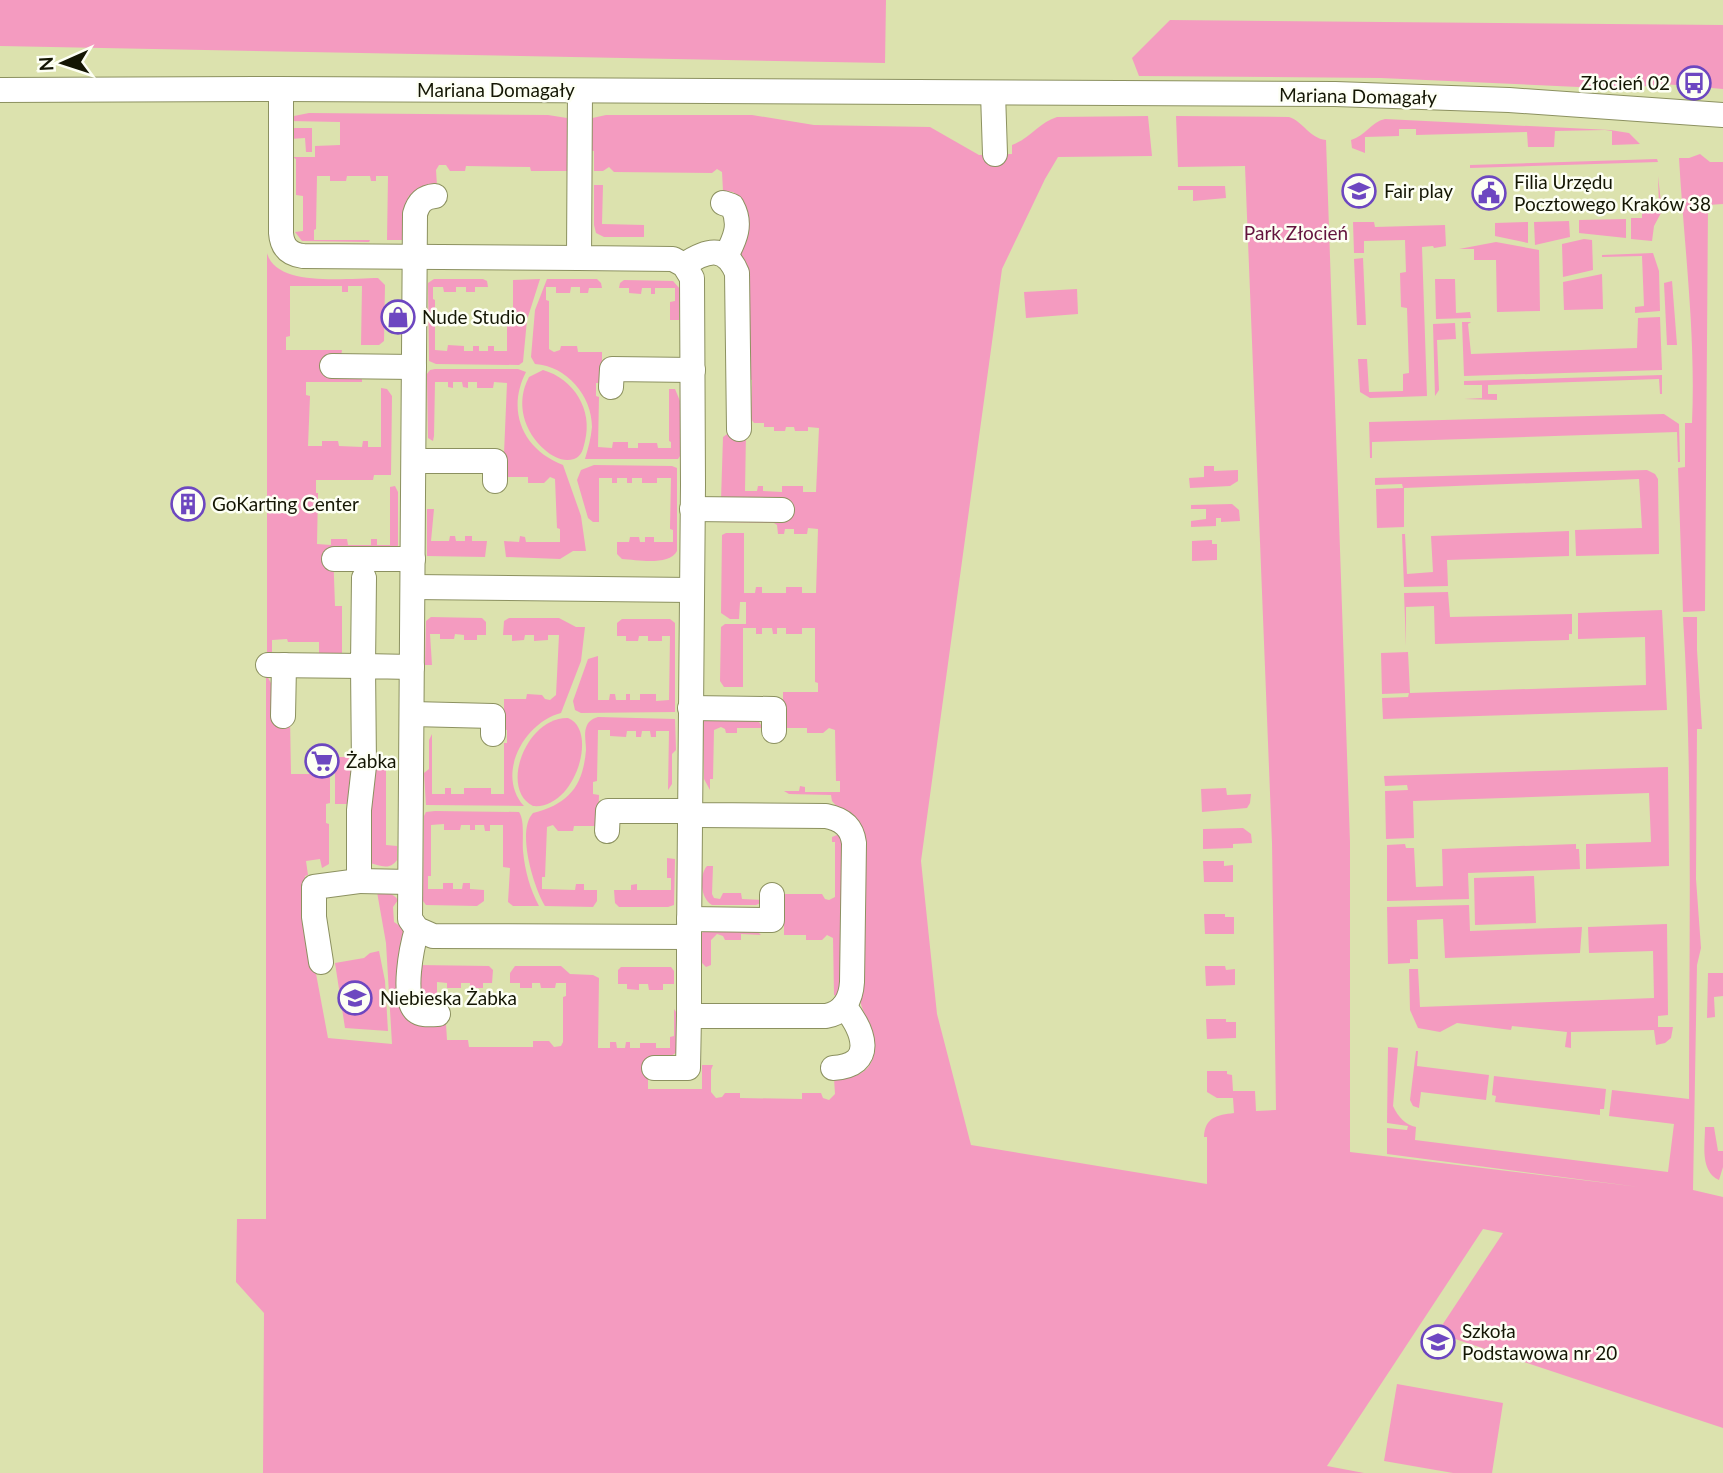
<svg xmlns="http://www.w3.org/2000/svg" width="1723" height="1473" viewBox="0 0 1723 1473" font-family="Lato,sans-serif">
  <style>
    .green { fill: #f49bc0 }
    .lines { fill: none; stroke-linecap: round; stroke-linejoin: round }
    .minor-casing { stroke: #8c9160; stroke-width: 26 }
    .minor { stroke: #fff; stroke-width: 24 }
    .labels { text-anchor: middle; stroke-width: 5; stroke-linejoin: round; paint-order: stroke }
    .poi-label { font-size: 19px; fill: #141604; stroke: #fdfff4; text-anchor: start }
    .street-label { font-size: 19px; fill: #141604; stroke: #fdfff4 }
    .park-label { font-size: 19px; fill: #64143e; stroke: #fdfff4 }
  </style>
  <rect width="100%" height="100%" fill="#dce2ae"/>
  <g class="green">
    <polygon points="0,0 886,0 885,63 0,46"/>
    <polygon points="1170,20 1723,25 1723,89 1664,84 1622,89 1381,78 1139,76 1132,58"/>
    <path d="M309 113 548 115 567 118V171H531L530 167 466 166 465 171H450L446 165H439L436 170 437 186 420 187 408 197 404 240H387L388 176H376V181H371L370 176H347L346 181H330V176H317L316 229 314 230V240H370L369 242 302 241 295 232 303 231V196L296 195V159C284 154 288 139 289 128H312V152H306L305 138 290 139V153L294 157H315V146L340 145V122L289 121V117Z"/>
    <path d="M606 115H752L814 125 930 127 979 155 1012 154V145C1029 139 1040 122 1057 117L1148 116 1152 156 1058 157 1045 179 1002 269 921 861 937 1014 971 1145 1207 1184V1137H1204C1205 1117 1217 1115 1234 1113L1233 1098H1217L1207 1092V1071H1227V1074L1232 1075 1233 1091H1255L1256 1111 1276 1110 1272 843 1245 166 1178 167 1176 116 1289 117C1304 122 1309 138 1326 140L1350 842V1152L1639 1187 1387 1154V1128L1407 1130 1408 1126 1387 1123 1388 1047 1398 1048 1393 1106C1398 1117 1406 1125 1416 1127L1415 1140 1668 1172 1674 1124 1609 1116 1612 1090 1689 1099C1689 938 1693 778 1683 617H1697V650L1702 729H1697L1696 879 1701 948 1697 965 1693 1190 1723 1197V1428L1437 1333 1503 1233 1483 1229 1327 1466 1364 1473H263L264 1313 236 1282 237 1219H266V674L290 718 291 774H330V803L326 804V823L329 824V864L322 868 320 859 306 861 308 875 305 876 306 920 328 1038 392 1044 386 943 377 892C386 892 392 892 398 900L393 907 394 922 403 928 402 1012 411 1022 446 1024 447 1040H468L469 1047H533V1041H549L554 1047 561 1046 563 1042V997L566 996V983H556L555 988H541L540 983H532V988H520V983H510V973L515 966H561L570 974 593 975 599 978 598 1048H610V1042H616L617 1048H625L626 1042H630V1048H640V1043H656V1048H670V1037L674 1036V1009L678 1015 677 1052 648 1072V1089H702V1065H713L711 1070V1092L716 1098 722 1097 725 1093H740V1098L802 1099V1093H821L823 1098 829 1100 835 1094 834 1078C851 1078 867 1076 873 1058 879 1039 862 1015 859 996 850 935 847 872 840 810L832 801 831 795 789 794 784 791H799L800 786 805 787V792H840V781H836L835 730 829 728 823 733H807V728H783V692H818V683L815 682V628H802V634H786V628H777V634H773L772 628H762V634H756V628H743V687H724L720 681 721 627 725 624H746V602H740L739 619H730L721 613 722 535 726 533H744V593H755L756 587H762V593H786V587H802V593H816L818 529 808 528 807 534H794V529H785L784 534H778L777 525 774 523 715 522 713 520 721 500 723 437 730 432H746L745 491H757L758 486H763V491L782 492V486H803V492H816L819 428 808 427V431H795L794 427H786L785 431H774V427H764V423H754L751 419 752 380 747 379 740 254 741 199 733 192 723 191 722 172 717 169 712 173 614 172 609 167 603 171H594V151L588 150V119Z"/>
    <path d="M1385 119 1610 130 1629 133 1640 144 1612 145V131L1605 130 1555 131 1554 147H1528L1527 132 1416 135V129H1399V136L1365 137V153L1352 148 1351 140C1365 136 1371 122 1385 119Z"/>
    <path d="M1700 154 1710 162H1723V204L1708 205 1705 611 1683 612 1678 468 1685 467V423H1692C1696 334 1684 246 1679 158H1689Z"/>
    <polygon points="1657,159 1658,162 1470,168 1470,165"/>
    <polygon points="1658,176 1662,211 1654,226 1652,241 1631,239 1631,218 1642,218 1642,205 1649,204 1650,209 1659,208"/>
    <polygon points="594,185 603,185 602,224 644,225 644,237 604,237 596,233 594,225"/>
    <polygon points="1178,186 1225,186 1226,198 1193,201 1193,190 1178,190"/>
    <polygon points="1626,219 1626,238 1579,233 1579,220"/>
    <polygon points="1569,221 1570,237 1535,245 1534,222"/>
    <polygon points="1353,222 1374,222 1375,227 1445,225 1446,246 1434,248 1433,246 1422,247 1427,396 1370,398 1360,392 1358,359 1367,359 1369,392 1403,391 1403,374 1409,373 1407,308 1401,307 1400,273 1406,272 1405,240 1364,241 1364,253 1354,253"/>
    <polygon points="1528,222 1528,243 1495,236 1495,223"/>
    <polygon points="1584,239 1592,240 1593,270 1563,277 1562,244"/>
    <polygon points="1496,242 1539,250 1540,311 1497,312 1496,260 1474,260 1474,249 1459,249"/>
    <path d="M267 253C276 288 349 278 378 278L385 285 384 341 379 345H361L362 286H348V292H342V286H290V336L286 337V350H342L341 357 362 375V382H306V395L310 396 308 446H322V441H338L339 446 362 447 363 441H368V447H381V388L387 389 392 396 391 475H374L373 480H316V493H318L317 544 331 545V539H347L348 545H371V539H377V545H390V487L395 486 398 492V546L393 549H333L335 606H342V658H319V642H288L287 639 272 640V657H267Z"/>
    <polygon points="1653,253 1659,271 1660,311 1635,313 1635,307 1644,306 1642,256 1602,257 1602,255"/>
    <polygon points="1363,258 1366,325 1357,325 1354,259"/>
    <polygon points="1602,274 1603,309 1564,310 1563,282"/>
    <polygon points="434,279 483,279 487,281 488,287 475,287 475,292 466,292 466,287 456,287 456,292 444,292 443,287 433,287 433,299 435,300 435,350 447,351 448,345 464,346 464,351 473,351 473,346 479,346 479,351 488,351 488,346 494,346 494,351 507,351 507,310 513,309 513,280 540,279 527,320 523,362 519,365 436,364 429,361 428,283"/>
    <path d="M547 279H597L601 283 602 288H589L588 293H580V287H571L570 293H556V287H546V300L549 301V349L554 352 560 350 561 346H577L578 352H602V383H596V396L599 397 598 447 612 448 613 442H628V448H638V443H657L658 448H671V442L669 441V389H675L680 401V456L678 459H585C588 449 591 438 592 427 592 396 567 366 535 364L531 357 535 310Z"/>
    <polygon points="1435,279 1455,279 1456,313 1470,312 1471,318 1436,319"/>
    <polygon points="624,280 673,281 680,289 679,320 670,320 670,302 675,301 675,288 655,288 655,294 651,294 651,288 642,288 641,294 629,293 629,288 619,288 620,283"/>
    <polygon points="1672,281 1677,345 1667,345 1664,283"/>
    <polygon points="1077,289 1078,314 1026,318 1024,292"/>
    <polygon points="1660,317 1662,370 1464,376 1462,322 1471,322 1468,324 1471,354 1637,348 1638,318"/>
    <polygon points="1455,323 1456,339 1437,340 1439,390 1435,396 1433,324"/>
    <path d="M435 369H518L526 372C506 411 523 450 563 465L581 516 586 551H573L560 559 506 557 504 541 519 542 520 536 525 537 526 542H560V529L557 528 555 479 550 477 544 483H528V477H503L507 383 494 382 493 388H477V382H468V388L463 387 462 382H453V388L448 387V382H435L434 436 433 441 428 438 427 374 430 370Z"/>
    <path d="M543 370C574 379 593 410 585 441 583 449 582 456 574 459 563 462 553 457 545 450 524 432 515 403 529 377Z"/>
    <polygon points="1662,375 1662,394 1660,394 1659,379 1488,385 1488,394 1497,394 1497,400 1464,399 1482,398 1482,385 1464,385 1464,381"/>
    <polygon points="1664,414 1679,424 1680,462 1678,462 1677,432 1372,442 1372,458 1370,458 1369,422"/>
    <path d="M594 465 672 466 677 468V551C669 566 638 560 622 559L617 554V542H629L630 537H639L640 542H645V537H654V542H673V530L670 529 671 478H657V483H642V478H632V483H627V478H617V483H612V478H599V522H593L588 518 577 480 581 470Z"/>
    <polygon points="1204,466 1214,466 1214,471 1238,470 1238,481 1230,486 1190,488 1189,478 1204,477"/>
    <polygon points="1647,470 1655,474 1658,479 1659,554 1576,556 1575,530 1642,528 1639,479 1404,488 1404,527 1377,528 1376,489 1403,488 1402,484 1375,485 1375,478"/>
    <polygon points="1232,504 1239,510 1240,521 1221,522 1221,518 1216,518 1216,526 1191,527 1191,521 1206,519 1206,509 1191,509 1191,505"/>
    <polygon points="427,509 434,509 431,541 449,541 450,536 455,536 456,541 465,541 465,536 472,536 472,541 487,541 485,557 427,556"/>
    <polygon points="1569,531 1569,556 1447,560 1448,586 1404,587 1402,534 1405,534 1407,574 1433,572 1431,536"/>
    <polygon points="1212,540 1212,544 1217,544 1217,560 1192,561 1192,541"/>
    <polygon points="1448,592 1450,617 1572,614 1572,634 1569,634 1569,640 1435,644 1434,606 1406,607 1406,646 1404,593"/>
    <polygon points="1662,610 1667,710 1383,719 1382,698 1408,697 1409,693 1382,694 1381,653 1408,652 1410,693 1646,685 1645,637 1578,639 1578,613"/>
    <polygon points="431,617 482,618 486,622 486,635 477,635 477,640 464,640 464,635 455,634 454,639 440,639 440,634 430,634 432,665 425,665 426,621"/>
    <path d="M509 618H559L576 627H585L581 661 561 713C525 722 495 774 524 806L426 805 424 773 429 769V740L432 734V794H445V788H451V794H464V788H491V794H504V743H507V730L504 729V699H526L527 694 542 695 545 699 550 700 556 695 559 635H548V640L534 641V635H525L524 640 512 641V635H503L504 621Z"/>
    <polygon points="622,619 670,619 675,623 675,712 581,713 575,710 573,701 588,659 598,656 598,700 609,700 610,694 615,694 616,700 626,700 626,694 630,694 630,700 640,700 640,694 656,694 656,701 669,700 670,636 662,636 662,641 648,641 648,636 639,636 638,641 626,641 626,636 617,636 617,623"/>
    <path d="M598 717 675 719 676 750 672 754V784L668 790 669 731H656V737H651L650 731H642L641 737H636V731H627L626 737 610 736V730H598L597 781 593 782V794L599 795 598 826H574L573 831H558L553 825 547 827 545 877H542V889L575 890 576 884H584V890H597V901L593 907 545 906C534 888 516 831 533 813 569 804 583 786 586 750 586 743 584 734 586 728 588 721 592 719 598 717Z"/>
    <path d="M568 718C599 730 575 810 533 806 499 789 526 717 568 718Z"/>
    <polygon points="706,719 757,719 763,728 737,728 737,733 726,733 725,729 721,727 714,730 713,779 710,779 710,790 704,779 703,721"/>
    <polygon points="335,757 354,757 350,804 335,804"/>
    <polygon points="1668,767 1669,866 1586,869 1586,844 1651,842 1649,793 1413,801 1414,838 1386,839 1385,791 1408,790 1407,785 1385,786 1384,776"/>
    <path d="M372 770H386V845L397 846V860C388 872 379 864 368 863Z"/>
    <polygon points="1226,788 1227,795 1251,794 1250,803 1247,808 1202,812 1201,789"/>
    <path d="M435 811 519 812C525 821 522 839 523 851 525 871 530 889 539 906H513L508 902 510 868 503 867V825H490V831H485L484 825H475V830H470V825H461L460 830H444V824L431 825V876H428V889H443V883H453V889H462L463 883H470V889L484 890V901L477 906 426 905 423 901 424 816 426 812Z"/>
    <polygon points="1243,828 1251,834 1252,843 1233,844 1233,848 1203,849 1203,829"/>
    <polygon points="842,833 843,836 840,999 834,995 833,938 827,935 822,940 806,940 806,935 784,935 784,894 822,894 825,899 829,900 835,897 835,842 832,842 832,837"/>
    <polygon points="1405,844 1406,848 1414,848 1416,887 1443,886 1442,849 1576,844 1576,849 1579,849 1580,869 1468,873 1469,899 1387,901 1387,845"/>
    <polygon points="667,858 675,859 674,905 668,907 619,907 615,903 614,890 631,890 631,885 637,884 637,890 671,890 671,878 667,878"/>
    <polygon points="1203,861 1224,861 1224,866 1233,865 1233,882 1204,882"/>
    <path d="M707 866H713L712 894 714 898 720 899 723 893H741L742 899 763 900 761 903 756 905H712C700 898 699 875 707 866Z"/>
    <polygon points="1534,876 1536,923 1475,925 1474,878"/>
    <polygon points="1469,905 1470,931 1582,927 1580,953 1445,958 1443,919 1417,920 1418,959 1410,959 1410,963 1388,964 1387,907"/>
    <polygon points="1204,914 1225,914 1225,917 1234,917 1234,934 1205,934"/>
    <polygon points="1667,924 1668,1015 1658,1016 1658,1027 1673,1027 1671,1038 1665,1043 1656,1045 1654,1030 1571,1032 1571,1048 1565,1047 1567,1032 1512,1026 1511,1030 1457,1023 1440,1032 1418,1028 1410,1010 1409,969 1418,969 1420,1007 1654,998 1653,951 1589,953 1588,927"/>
    <polygon points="706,930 757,931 761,935 741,934 741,940 725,940 723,936 717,934 711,940 711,965 706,967 702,963 702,933"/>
    <polygon points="379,951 385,981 388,1031 345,1028 335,963 364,958 370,953"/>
    <polygon points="418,965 489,966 493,970 492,983 483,983 483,988 470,988 470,983 461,983 461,988 447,988 447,983 437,982 437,995 440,996 440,1005 428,1005 421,1000"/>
    <polygon points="1205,966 1225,966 1226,970 1235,969 1235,985 1206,986"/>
    <polygon points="621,967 671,967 674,971 674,984 663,984 663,990 649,990 648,984 639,984 639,990 627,989 627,984 618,984 618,970"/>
    <polygon points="1708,973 1723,973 1723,996 1714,997 1715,1017 1707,1018"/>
    <polygon points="1206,1019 1226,1019 1226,1022 1236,1022 1236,1038 1207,1039"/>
    <polygon points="1416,1051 1418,1051 1417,1066 1489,1075 1486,1100 1421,1092 1419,1108 1413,1106 1410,1100"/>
    <polygon points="1494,1076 1606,1089 1604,1109 1600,1109 1600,1115 1495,1102 1496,1096 1492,1095"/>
    <path d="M1705 1127H1714L1718 1151H1723V1167L1719 1180C1700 1171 1705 1146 1705 1127Z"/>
    <polygon points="1397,1384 1503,1403 1492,1473 1453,1473 1384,1461"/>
  </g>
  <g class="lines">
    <defs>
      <g id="minor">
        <path d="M281 89V233C282 247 289 254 303 256L579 258"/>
        <polyline points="0,90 281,89 1335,94 1509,100 1723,115"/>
        <polyline points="993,93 995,154"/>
        <path d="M435 196C423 197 418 203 415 214L410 919 417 929 433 936 689 937 693 485 692 278 684 265 673 259 579 258 580 91"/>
        <path d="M723 203 732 206C742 224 735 239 726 256"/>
        <path d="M684 265C706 250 725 244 737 273L739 429"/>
        <polyline points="332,366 414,367"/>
        <polyline points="611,387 612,369 693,370"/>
        <polyline points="414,461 495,461 495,481"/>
        <polyline points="692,509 782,510"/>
        <polyline points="334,559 413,559"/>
        <polyline points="413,587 691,590"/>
        <polyline points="268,665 363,666 364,578"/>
        <polyline points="690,708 774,709 774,731"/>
        <polyline points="412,714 493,716 493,734"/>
        <polyline points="283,716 284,665"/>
        <path d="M607 831 608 811H679L700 815 826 816C842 819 852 827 854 843L852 982C851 999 844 1013 826 1016H689V937"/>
        <polyline points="410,882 359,881 359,810 364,766 363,666 412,667"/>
        <polyline points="689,919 772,920 772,895"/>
        <path d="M417 929C412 946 401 998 416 1011 422 1016 431 1014 438 1014"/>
        <polyline points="321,962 314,917 314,887 359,881"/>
        <polyline points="654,1068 688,1068 689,1016"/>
        <path d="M833 1068C877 1065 864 1031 844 1006"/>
      </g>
    </defs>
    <use href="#minor" class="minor-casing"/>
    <use href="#minor" class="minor"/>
  </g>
  <defs>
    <symbol id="bus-ring" viewBox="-11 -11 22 22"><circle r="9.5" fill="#fdfff4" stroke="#6d47c0" stroke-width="1.5"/><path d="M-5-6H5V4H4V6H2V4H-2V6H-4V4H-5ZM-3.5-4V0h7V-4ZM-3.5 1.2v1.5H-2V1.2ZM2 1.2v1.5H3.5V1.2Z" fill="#6d47c0"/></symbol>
    <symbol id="school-ring" viewBox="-11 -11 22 22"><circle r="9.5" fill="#fdfff4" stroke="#6d47c0" stroke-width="1.5"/><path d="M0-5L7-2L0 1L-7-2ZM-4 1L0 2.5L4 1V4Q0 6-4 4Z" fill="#6d47c0"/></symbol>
    <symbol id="civic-ring" viewBox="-11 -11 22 22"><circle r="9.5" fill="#fdfff4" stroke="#6d47c0" stroke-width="1.5"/><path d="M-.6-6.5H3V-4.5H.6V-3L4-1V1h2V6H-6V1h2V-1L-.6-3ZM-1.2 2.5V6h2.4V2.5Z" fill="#6d47c0"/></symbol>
    <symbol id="shop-ring" viewBox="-11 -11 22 22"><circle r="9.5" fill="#fdfff4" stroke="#6d47c0" stroke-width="1.5"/><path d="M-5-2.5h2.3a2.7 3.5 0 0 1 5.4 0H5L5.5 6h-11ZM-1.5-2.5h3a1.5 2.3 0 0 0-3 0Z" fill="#6d47c0"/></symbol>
    <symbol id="building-ring" viewBox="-11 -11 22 22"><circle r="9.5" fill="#fdfff4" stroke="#6d47c0" stroke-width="1.5"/><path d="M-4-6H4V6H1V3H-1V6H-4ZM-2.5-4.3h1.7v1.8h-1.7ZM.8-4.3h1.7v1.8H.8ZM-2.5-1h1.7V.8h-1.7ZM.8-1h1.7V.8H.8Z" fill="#6d47c0"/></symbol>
    <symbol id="supermarket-ring" viewBox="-11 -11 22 22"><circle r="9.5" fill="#fdfff4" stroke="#6d47c0" stroke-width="1.5"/><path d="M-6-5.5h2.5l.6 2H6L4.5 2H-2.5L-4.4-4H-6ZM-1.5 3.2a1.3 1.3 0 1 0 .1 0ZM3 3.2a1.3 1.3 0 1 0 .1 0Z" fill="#6d47c0"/></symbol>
  </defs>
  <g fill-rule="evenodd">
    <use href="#bus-ring" x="1675" y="64" width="38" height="38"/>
    <use href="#school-ring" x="1340" y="172" width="38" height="38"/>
    <use href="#civic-ring" x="1470" y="174" width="38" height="38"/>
    <use href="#shop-ring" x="379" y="298" width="38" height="38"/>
    <use href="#building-ring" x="169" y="485" width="38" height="38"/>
    <use href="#supermarket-ring" x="303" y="742" width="38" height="38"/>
    <use href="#school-ring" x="336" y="979" width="38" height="38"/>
    <use href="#school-ring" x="1419" y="1323" width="38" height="38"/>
  </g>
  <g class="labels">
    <g class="poi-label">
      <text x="1670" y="90" text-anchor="end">Złocień 02</text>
      <text x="1514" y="189">Filia Urzędu<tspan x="1514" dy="22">Pocztowego Kraków 38</tspan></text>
      <text x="1384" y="198">Fair play</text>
      <text x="422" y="324">Nude Studio</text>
      <text x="212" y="511">GoKarting Center</text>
      <text x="346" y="768">Żabka</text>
      <text x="380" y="1005">Niebieska Żabka</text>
      <text x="1462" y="1338">Szkoła<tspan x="1462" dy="22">Podstawowa nr 20</tspan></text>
    </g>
    <g class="street-label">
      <text x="496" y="97">Mariana Domagały</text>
      <text transform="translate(1358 96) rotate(1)" y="7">Mariana Domagały</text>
    </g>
    <g class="park-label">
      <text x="1296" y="240">Park Złocień</text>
    </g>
  </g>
  <g transform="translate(63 63) rotate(267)" stroke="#fdfff4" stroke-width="5" paint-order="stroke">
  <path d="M0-5L12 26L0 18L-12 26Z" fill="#141604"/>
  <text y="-10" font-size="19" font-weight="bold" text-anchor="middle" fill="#141604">N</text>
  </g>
</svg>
